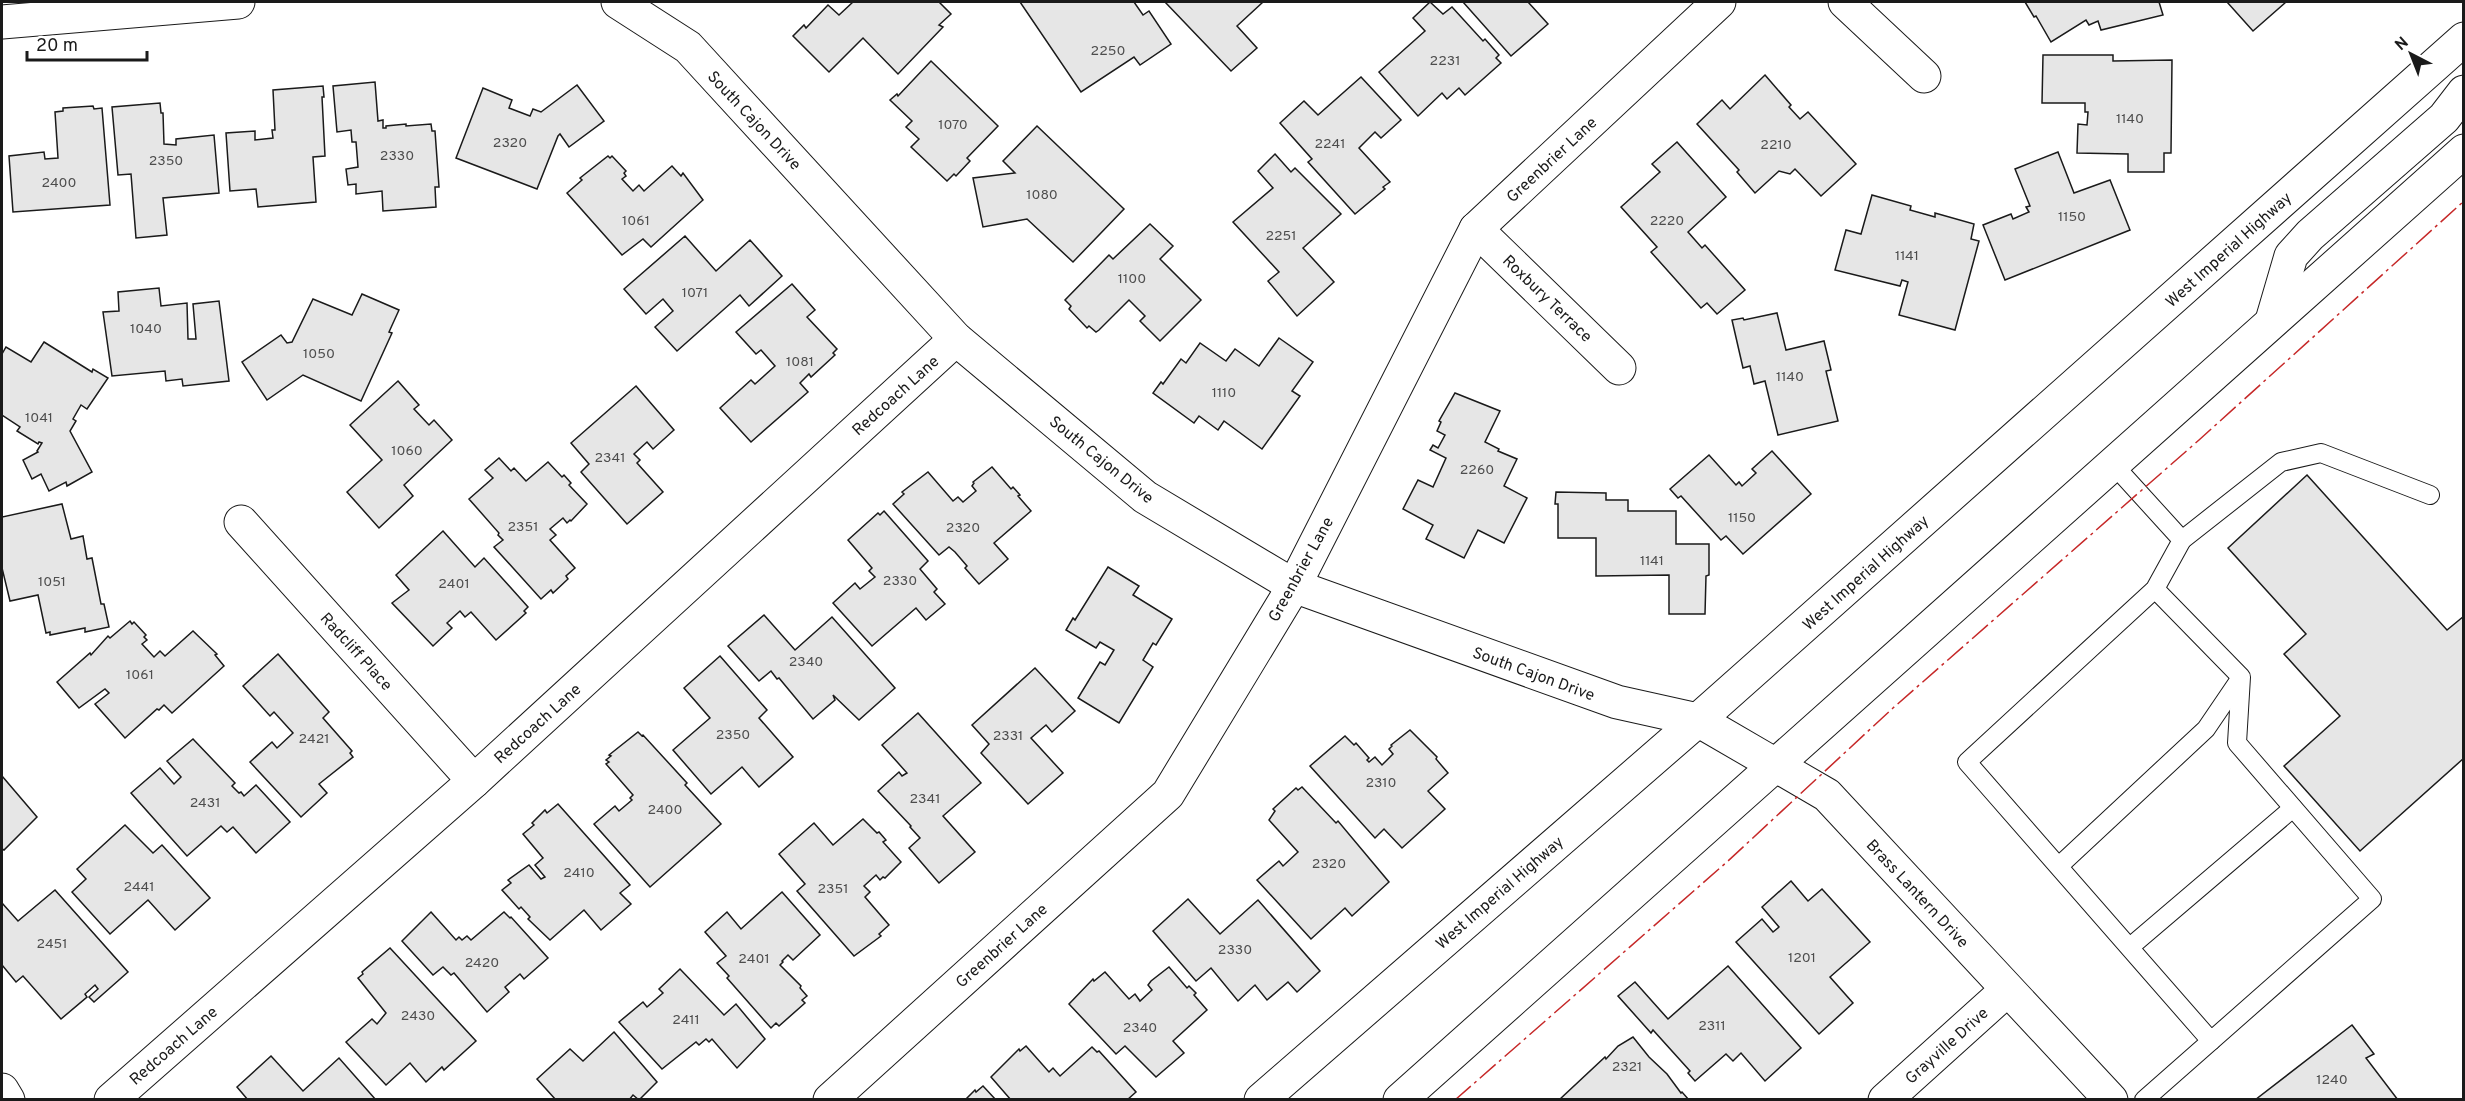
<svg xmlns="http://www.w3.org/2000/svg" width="2465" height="1101" viewBox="0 0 2465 1101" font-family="Overpass,sans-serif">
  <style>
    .building { fill: #e6e6e6; stroke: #1a1a1a; stroke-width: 1.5 }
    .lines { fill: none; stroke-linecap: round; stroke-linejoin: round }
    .service-casing { stroke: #1a1a1a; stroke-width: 20 }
    .minor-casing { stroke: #1a1a1a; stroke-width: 35 }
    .primary-casing { stroke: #1a1a1a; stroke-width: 35 }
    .service { stroke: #fff; stroke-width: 18 }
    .minor { stroke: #fff; stroke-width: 33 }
    .primary { stroke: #fff; stroke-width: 33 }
    .power { stroke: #c62828; stroke-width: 1.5; stroke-dasharray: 21 4.5 3 4.5; stroke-linecap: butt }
    .labels { text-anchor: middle; stroke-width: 4.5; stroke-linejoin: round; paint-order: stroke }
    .number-label { font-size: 14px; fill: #4d4d4d }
    .street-label { font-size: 16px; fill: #1a1a1a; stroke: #fff }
  </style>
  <rect width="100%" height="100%" fill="#fff"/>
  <g class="building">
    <polygon points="853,2 939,2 951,14 939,25 943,27 898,74 863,38 829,72 793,36 804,25 806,28 828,5 839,15"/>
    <polygon points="1020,2 1134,2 1143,15 1149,11 1171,44 1140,65 1134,57 1081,92"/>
    <polygon points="1165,2 1263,2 1237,26 1257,48 1231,71"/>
    <polygon points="1430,2 1443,14 1452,7 1483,41 1485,39 1499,55 1496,58 1501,63 1465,95 1459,88 1447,99 1442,93 1418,116 1379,72 1425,31 1413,18"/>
    <polygon points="1463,2 1528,2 1548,24 1511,56"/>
    <polygon points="2025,2 2159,2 2163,15 2101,30 2098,21 2089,25 2086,20 2051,42 2036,16 2034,17"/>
    <polygon points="2227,2 2286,2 2253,31"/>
    <polygon points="2043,55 2113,55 2113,61 2172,60 2171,153 2164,153 2164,172 2128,172 2128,154 2077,153 2078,124 2087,125 2088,112 2085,112 2085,103 2042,103"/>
    <polygon points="931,61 998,126 967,158 970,161 956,176 954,174 947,181 911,147 919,139 906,127 912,121 890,100 897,94 898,96"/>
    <polygon points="1765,75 1791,105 1789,107 1800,119 1808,112 1856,164 1821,196 1795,169 1790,174 1779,171 1755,193 1737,172 1739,170 1697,124 1722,100 1730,109"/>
    <polygon points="1361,77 1401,120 1381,138 1375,132 1359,148 1390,182 1383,187 1385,189 1355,214 1308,162 1312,159 1280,123 1304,101 1318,115"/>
    <polygon points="375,82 378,121 383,120 383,128 386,128 386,126 406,124 406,126 431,124 432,131 435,131 439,187 435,187 436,207 383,211 382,191 356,194 356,184 348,185 346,169 358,167 356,142 352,142 351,130 337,132 333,86"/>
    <polygon points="577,85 604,121 569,147 560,134 558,136 537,189 456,158 483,88 512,100 509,108 530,116 533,109 541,112"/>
    <polygon points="323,86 324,97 322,97 325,156 313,157 316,202 258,207 256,189 230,191 226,133 255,131 255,140 273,138 272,130 275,130 273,90"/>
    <polygon points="160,103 161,113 163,113 164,144 176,145 176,139 214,135 219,193 163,198 167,235 136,238 131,174 118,175 112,107"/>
    <polygon points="93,106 94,109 102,108 110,205 13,212 9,156 44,152 45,159 58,158 55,112 63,111 63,108"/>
    <polygon points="1037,126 1124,209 1073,262 1027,219 983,227 973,178 1015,173 1003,161"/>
    <polygon points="1677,142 1726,197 1688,232 1702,248 1705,245 1745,290 1717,314 1707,303 1701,308 1651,252 1657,247 1621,207 1660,172 1652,164"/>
    <polygon points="2058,152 2074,193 2110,180 2130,230 2005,280 1983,225 2011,214 2013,219 2029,212 2026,207 2030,206 2015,169"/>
    <polygon points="1275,154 1291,172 1295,168 1341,214 1303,248 1334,282 1297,316 1268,281 1279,272 1233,222 1273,188 1258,171"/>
    <polygon points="608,156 610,158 612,156 626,171 624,173 626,176 622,179 633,191 639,185 644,191 672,166 681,176 683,173 703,200 651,247 643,239 622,255 567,193 582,180 580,178"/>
    <polygon points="1872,195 1911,206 1910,210 1935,217 1935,213 1974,224 1971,239 1979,241 1955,330 1899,315 1908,282 1902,280 1900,286 1835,270 1846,230 1861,234"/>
    <polygon points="1150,224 1173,246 1160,259 1201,300 1160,341 1140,321 1145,316 1129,300 1099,330 1096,332 1089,326 1087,328 1069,309 1071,306 1065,300 1109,255 1113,259"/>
    <polygon points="685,236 716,271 750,240 782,276 749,306 740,295 677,351 655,327 673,311 663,299 646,314 624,289"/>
    <polygon points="792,284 815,310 807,317 837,349 833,353 835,355 811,377 809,374 800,383 808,392 751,442 720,408 751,380 755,384 775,366 761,350 756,354 736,332"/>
    <polygon points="159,288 161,306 187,303 188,339 196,339 193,304 219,301 229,381 183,386 182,379 166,381 165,371 112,376 103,312 119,311 118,292"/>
    <polygon points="362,294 399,310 389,332 392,333 361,401 303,375 267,400 242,362 281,335 287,343 292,342 313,299 352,315"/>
    <polygon points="1777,313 1786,350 1824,341 1831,370 1826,371 1838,421 1778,435 1765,381 1754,384 1750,366 1743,368 1732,320 1743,318 1744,320"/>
    <polygon points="1279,338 1313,362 1292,391 1300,396 1262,449 1224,421 1218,430 1199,416 1194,423 1153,393 1161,382 1163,384 1181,359 1186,363 1200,343 1226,361 1235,349 1259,366"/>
    <polygon points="44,342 92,372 93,369 108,378 87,409 81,405 73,419 76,421 70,431 92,472 67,486 66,482 49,491 41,474 32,479 23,460 38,452 37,451 42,443 39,442 38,444 17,431 20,427 2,415 2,354 6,347 31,362"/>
    <polygon points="398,381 419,405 414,409 429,425 434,420 452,440 404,485 413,496 379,528 347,492 382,460 350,425"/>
    <polygon points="636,386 674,430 653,449 647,442 634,454 640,460 637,463 663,492 627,524 581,472 589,464 571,443"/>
    <polygon points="1455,393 1500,411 1485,442 1499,449 1498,451 1517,459 1504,486 1527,498 1504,543 1478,530 1464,558 1426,539 1433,525 1403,509 1418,480 1433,487 1446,458 1430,450 1433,445 1438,448 1445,435 1437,431 1441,422 1439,421"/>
    <polygon points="1772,451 1811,494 1743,554 1726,536 1721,540 1681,496 1678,498 1670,489 1709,455 1736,485 1739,482 1742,486 1756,473 1752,469"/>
    <polygon points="499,458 511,471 514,468 526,481 548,462 562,477 564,475 571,483 569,485 587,504 571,521 570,520 567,523 563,518 550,529 556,535 550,540 575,568 566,576 568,579 553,593 551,590 541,599 494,547 503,540 498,535 499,533 469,499 493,478 485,470"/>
    <polygon points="992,467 1011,489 1013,487 1020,495 1018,496 1031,511 994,543 1008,559 979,584 965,568 967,566 955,552 949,547 939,555 893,504 904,494 902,492 928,472 953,501 958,497 963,502 976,491 972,486 974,483 973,482"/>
    <polygon points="2307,475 2447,630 2464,616 2464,758 2360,851 2284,766 2340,716 2284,654 2306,634 2228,548"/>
    <polygon points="1556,492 1606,493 1606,500 1628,500 1628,511 1676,511 1676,544 1709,544 1709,575 1706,576 1705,614 1669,614 1669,575 1596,576 1596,538 1558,538 1558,504 1555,504"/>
    <polygon points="62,504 71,539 83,536 87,559 92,558 101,604 104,604 109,627 85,632 85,628 50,635 50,632 46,633 38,595 10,601 2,568 2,517"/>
    <polygon points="884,511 928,561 920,569 937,589 934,592 945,604 926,620 916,608 872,646 833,603 855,583 860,589 875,577 869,571 872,568 848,540 878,513 880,515"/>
    <polygon points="443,531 475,567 484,558 528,607 524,611 526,613 496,640 471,612 465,617 460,611 447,623 452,628 433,646 392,603 409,590 396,575"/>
    <polygon points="1108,567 1139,586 1133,595 1172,619 1156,645 1153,643 1143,660 1153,667 1119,723 1078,698 1100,662 1105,665 1114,650 1100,642 1096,648 1066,630 1073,618 1075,620"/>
    <polygon points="764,615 795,650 832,617 895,688 859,720 833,695 835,700 813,719 779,678 777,679 771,671 759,681 728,646"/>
    <polygon points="130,621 132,624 134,622 146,635 144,637 147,640 142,644 154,657 160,651 165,656 193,631 217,654 215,655 224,666 172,713 164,705 159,710 157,709 125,738 95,704 109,693 105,689 79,708 57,682 90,653 91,655 108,636 110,638"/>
    <polygon points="278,654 329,712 323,718 352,751 350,753 353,757 319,784 327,793 301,817 250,762 272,742 277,748 293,733 274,712 270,716 243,686"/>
    <polygon points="720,656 767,710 759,718 793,757 759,787 742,767 711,794 673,750 710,718 684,688"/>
    <polygon points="1035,668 1075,711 1052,732 1046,725 1031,738 1063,773 1028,804 981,753 989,744 972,725"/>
    <polygon points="918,713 981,783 943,816 975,852 939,883 909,848 920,838 910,827 911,826 878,791 899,772 902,776 907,773 882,745"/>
    <polygon points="1410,730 1437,757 1436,759 1448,773 1428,791 1445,809 1402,848 1384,829 1375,838 1310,766 1345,736 1354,745 1356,743 1369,758 1367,760 1369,762 1375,757 1382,765 1393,754 1389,749 1392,746 1391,745"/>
    <polygon points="638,732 642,736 643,735 687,783 685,785 721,824 650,887 594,824 615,806 619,811 632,800 630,798 633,795 606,764 609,762 606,760 611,756 609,755"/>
    <polygon points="193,739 235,783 232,786 239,793 241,792 244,796 256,785 290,822 256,853 233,827 227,832 221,826 187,856 131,793 160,768 174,784 181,777 167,761"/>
    <polygon points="2,776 37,817 4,850 2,849"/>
    <polygon points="1302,787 1336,823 1338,821 1389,882 1352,916 1345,908 1311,939 1257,880 1279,861 1283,866 1298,852 1269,820 1275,811 1273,809 1296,788 1298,790"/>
    <polygon points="558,804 630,885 620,893 631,904 601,930 584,910 550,940 528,919 530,917 521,907 519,909 502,890 511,883 508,880 529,865 541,879 545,877 535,865 543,858 523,834 534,825 532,823 545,810 547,813"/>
    <polygon points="863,819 877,833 879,832 886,840 883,842 901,862 885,878 883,877 880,880 876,875 864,886 870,892 865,897 889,925 879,934 881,936 854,956 797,891 805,884 779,854 814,823 833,845"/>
    <polygon points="125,825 153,853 162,845 210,898 175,930 148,900 110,934 72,892 86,879 77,869"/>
    <polygon points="1791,881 1808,901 1822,889 1870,942 1830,977 1853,1003 1819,1034 1736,942 1762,919 1773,932 1779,927 1762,907"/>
    <polygon points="55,890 128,972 94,1002 89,997 98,989 95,985 85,994 87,997 61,1019 23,976 16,982 2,965 2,903 18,921"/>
    <polygon points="782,892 820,935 793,960 788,955 782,961 783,962 780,965 801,986 800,988 807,996 802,1000 805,1003 779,1026 776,1023 771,1028 727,978 729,976 717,963 726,956 705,932 727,912 741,929"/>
    <polygon points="1188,899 1220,934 1258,900 1320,971 1297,992 1288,982 1267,1000 1255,985 1238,1001 1211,968 1196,981 1153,931"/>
    <polygon points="431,912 456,940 459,937 462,940 467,936 471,940 504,912 510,918 511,917 548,958 524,979 520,974 505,987 509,992 487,1012 454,973 451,975 443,967 433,975 402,941"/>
    <polygon points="390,948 476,1041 444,1070 442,1067 426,1082 410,1063 386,1085 346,1042 372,1019 377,1024 386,1013 358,978 363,974 362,972"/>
    <polygon points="1728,966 1801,1048 1765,1081 1741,1053 1733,1061 1726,1054 1695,1081 1688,1073 1690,1071 1653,1030 1651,1033 1618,996 1635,982 1668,1019"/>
    <polygon points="1169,967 1187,988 1189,986 1196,993 1194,995 1207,1010 1173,1041 1184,1053 1156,1077 1125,1046 1116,1054 1069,1004 1093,979 1094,981 1105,972 1129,999 1135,994 1140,1001 1152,990 1148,985 1151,981"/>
    <polygon points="680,969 724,1015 736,1004 765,1039 737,1068 712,1039 709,1042 706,1039 699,1045 696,1042 662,1069 619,1022 643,1002 647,1007 663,993 659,989"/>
    <polygon points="2352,1025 2374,1054 2366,1058 2398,1100 2255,1100"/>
    <polygon points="614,1032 657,1082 639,1100 633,1095 629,1100 556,1100 537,1079 570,1049 583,1061"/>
    <polygon points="1633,1037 1649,1057 1667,1074 1681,1093 1682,1092 1689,1100 1559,1100 1605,1057 1606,1059 1618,1046"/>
    <polygon points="1026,1046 1049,1072 1053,1068 1060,1076 1092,1047 1097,1052 1099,1051 1136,1092 1127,1100 1011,1100 991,1077 1019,1049 1020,1051"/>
    <polygon points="271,1056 303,1091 339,1058 376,1100 248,1100 237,1087"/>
    <polygon points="983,1086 996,1100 965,1100 975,1090 976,1092"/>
  </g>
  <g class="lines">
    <defs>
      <g id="service">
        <polyline points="2112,463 2182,540 2155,589 1967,762 2211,1041 2372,899 2237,743 2241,677 2155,589"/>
        <polyline points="2182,540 2281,462 2321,453 2430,495"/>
        <polyline points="2059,866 2206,729 2240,679"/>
        <polyline points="2130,947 2293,808"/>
        <polyline points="2144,1100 2211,1041"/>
      </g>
      <g id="minor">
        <polyline points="618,2 688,47 956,339 1145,497 1294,586 1617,702 1698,720 1827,795 2111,1100"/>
        <polyline points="1845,2 1924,76"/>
        <polyline points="2,22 238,2"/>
        <polyline points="1476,229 1619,368"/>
        <polyline points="241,522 474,781"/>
        <polyline points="2,1090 8,1100"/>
        <polyline points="111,1100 474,781 956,339"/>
        <polyline points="830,1100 1168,794 1294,586 1476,229 1719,2"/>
        <polyline points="1885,1100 2007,990"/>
      </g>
      <g id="primary">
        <polyline points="2272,321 2291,256 2310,235 2444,118 2464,92"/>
        <polyline points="1261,1100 1698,720 2464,39"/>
        <polyline points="1400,1100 2464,151"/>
      </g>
    </defs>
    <use href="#service" class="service-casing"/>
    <use href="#minor" class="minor-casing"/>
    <use href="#primary" class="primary-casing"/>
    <use href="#service" class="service"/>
    <use href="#minor" class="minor"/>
    <use href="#primary" class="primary"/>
    <polyline class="power" points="1455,1100 1728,861 1893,708 2199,440 2464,201"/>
  </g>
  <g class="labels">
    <g class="number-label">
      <text x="1108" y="55">2250</text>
      <text x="1445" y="65">2231</text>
      <text x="2130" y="123">1140</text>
      <text x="953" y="129">1070</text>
      <text x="510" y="147">2320</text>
      <text x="1330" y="148">2241</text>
      <text x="1776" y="149">2210</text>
      <text x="397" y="160">2330</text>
      <text x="166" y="165">2350</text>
      <text x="59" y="187">2400</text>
      <text x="1042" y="199">1080</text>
      <text x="2072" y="221">1150</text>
      <text x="636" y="225">1061</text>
      <text x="1667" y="225">2220</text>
      <text x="1281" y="240">2251</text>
      <text x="1907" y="260">1141</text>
      <text x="1132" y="283">1100</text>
      <text x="695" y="297">1071</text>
      <text x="146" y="333">1040</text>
      <text x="319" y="358">1050</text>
      <text x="800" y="366">1081</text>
      <text x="1790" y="381">1140</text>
      <text x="1224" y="397">1110</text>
      <text x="39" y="422">1041</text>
      <text x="407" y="455">1060</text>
      <text x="610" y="462">2341</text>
      <text x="1477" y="474">2260</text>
      <text x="1742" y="522">1150</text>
      <text x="523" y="531">2351</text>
      <text x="963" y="532">2320</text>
      <text x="1652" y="565">1141</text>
      <text x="900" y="585">2330</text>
      <text x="52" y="586">1051</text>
      <text x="454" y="588">2401</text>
      <text x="806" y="666">2340</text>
      <text x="140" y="679">1061</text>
      <text x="733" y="739">2350</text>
      <text x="1008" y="740">2331</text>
      <text x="314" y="743">2421</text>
      <text x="1381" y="787">2310</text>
      <text x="925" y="803">2341</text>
      <text x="205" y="807">2431</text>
      <text x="665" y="814">2400</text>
      <text x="1329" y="868">2320</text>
      <text x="579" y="877">2410</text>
      <text x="139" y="891">2441</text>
      <text x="833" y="893">2351</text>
      <text x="52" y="948">2451</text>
      <text x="1235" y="954">2330</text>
      <text x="1802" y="962">1201</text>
      <text x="754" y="963">2401</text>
      <text x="482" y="967">2420</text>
      <text x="418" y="1020">2430</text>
      <text x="686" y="1024">2411</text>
      <text x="1712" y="1030">2311</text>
      <text x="1140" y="1032">2340</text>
      <text x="1627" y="1071">2321</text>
      <text x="2332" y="1084">1240</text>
    </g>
    <g class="street-label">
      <text transform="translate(755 120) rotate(47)" y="6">South Cajon Drive</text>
      <text transform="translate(1551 159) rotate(-43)" y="6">Greenbrier Lane</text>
      <text transform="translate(2228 249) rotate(-42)" y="6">West Imperial Highway</text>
      <text transform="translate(1548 298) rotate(44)" y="6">Roxbury Terrace</text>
      <text transform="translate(895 395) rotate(-42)" y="6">Redcoach Lane</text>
      <text transform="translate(1102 459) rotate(39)" y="6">South Cajon Drive</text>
      <text transform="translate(1300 569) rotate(-61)" y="6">Greenbrier Lane</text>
      <text transform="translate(1865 572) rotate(-42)" y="6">West Imperial Highway</text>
      <text transform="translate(357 651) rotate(48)" y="6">Radcliff Place</text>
      <text transform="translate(1534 673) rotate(20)" y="6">South Cajon Drive</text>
      <text transform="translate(537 723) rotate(-42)" y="6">Redcoach Lane</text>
      <text transform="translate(1499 892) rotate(-41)" y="6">West Imperial Highway</text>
      <text transform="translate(1918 893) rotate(47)" y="6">Brass Lantern Drive</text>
      <text transform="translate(1001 945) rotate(-42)" y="6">Greenbrier Lane</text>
      <text transform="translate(173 1045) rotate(-41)" y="6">Redcoach Lane</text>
      <text transform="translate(1946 1045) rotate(-42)" y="6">Grayville Drive</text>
    </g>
  </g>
  <rect width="2465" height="1101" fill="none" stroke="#1a1a1a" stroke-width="6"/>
  <g transform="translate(2411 54) rotate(318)" stroke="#ffffff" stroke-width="4.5" paint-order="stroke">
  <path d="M0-4.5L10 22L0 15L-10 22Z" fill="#1a1a1a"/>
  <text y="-9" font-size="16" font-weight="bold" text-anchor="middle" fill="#1a1a1a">N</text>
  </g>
  <path d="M27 51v9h120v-9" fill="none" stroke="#1a1a1a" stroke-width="3"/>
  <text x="36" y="51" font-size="18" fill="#1a1a1a" stroke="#ffffff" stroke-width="4.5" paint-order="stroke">20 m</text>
</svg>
